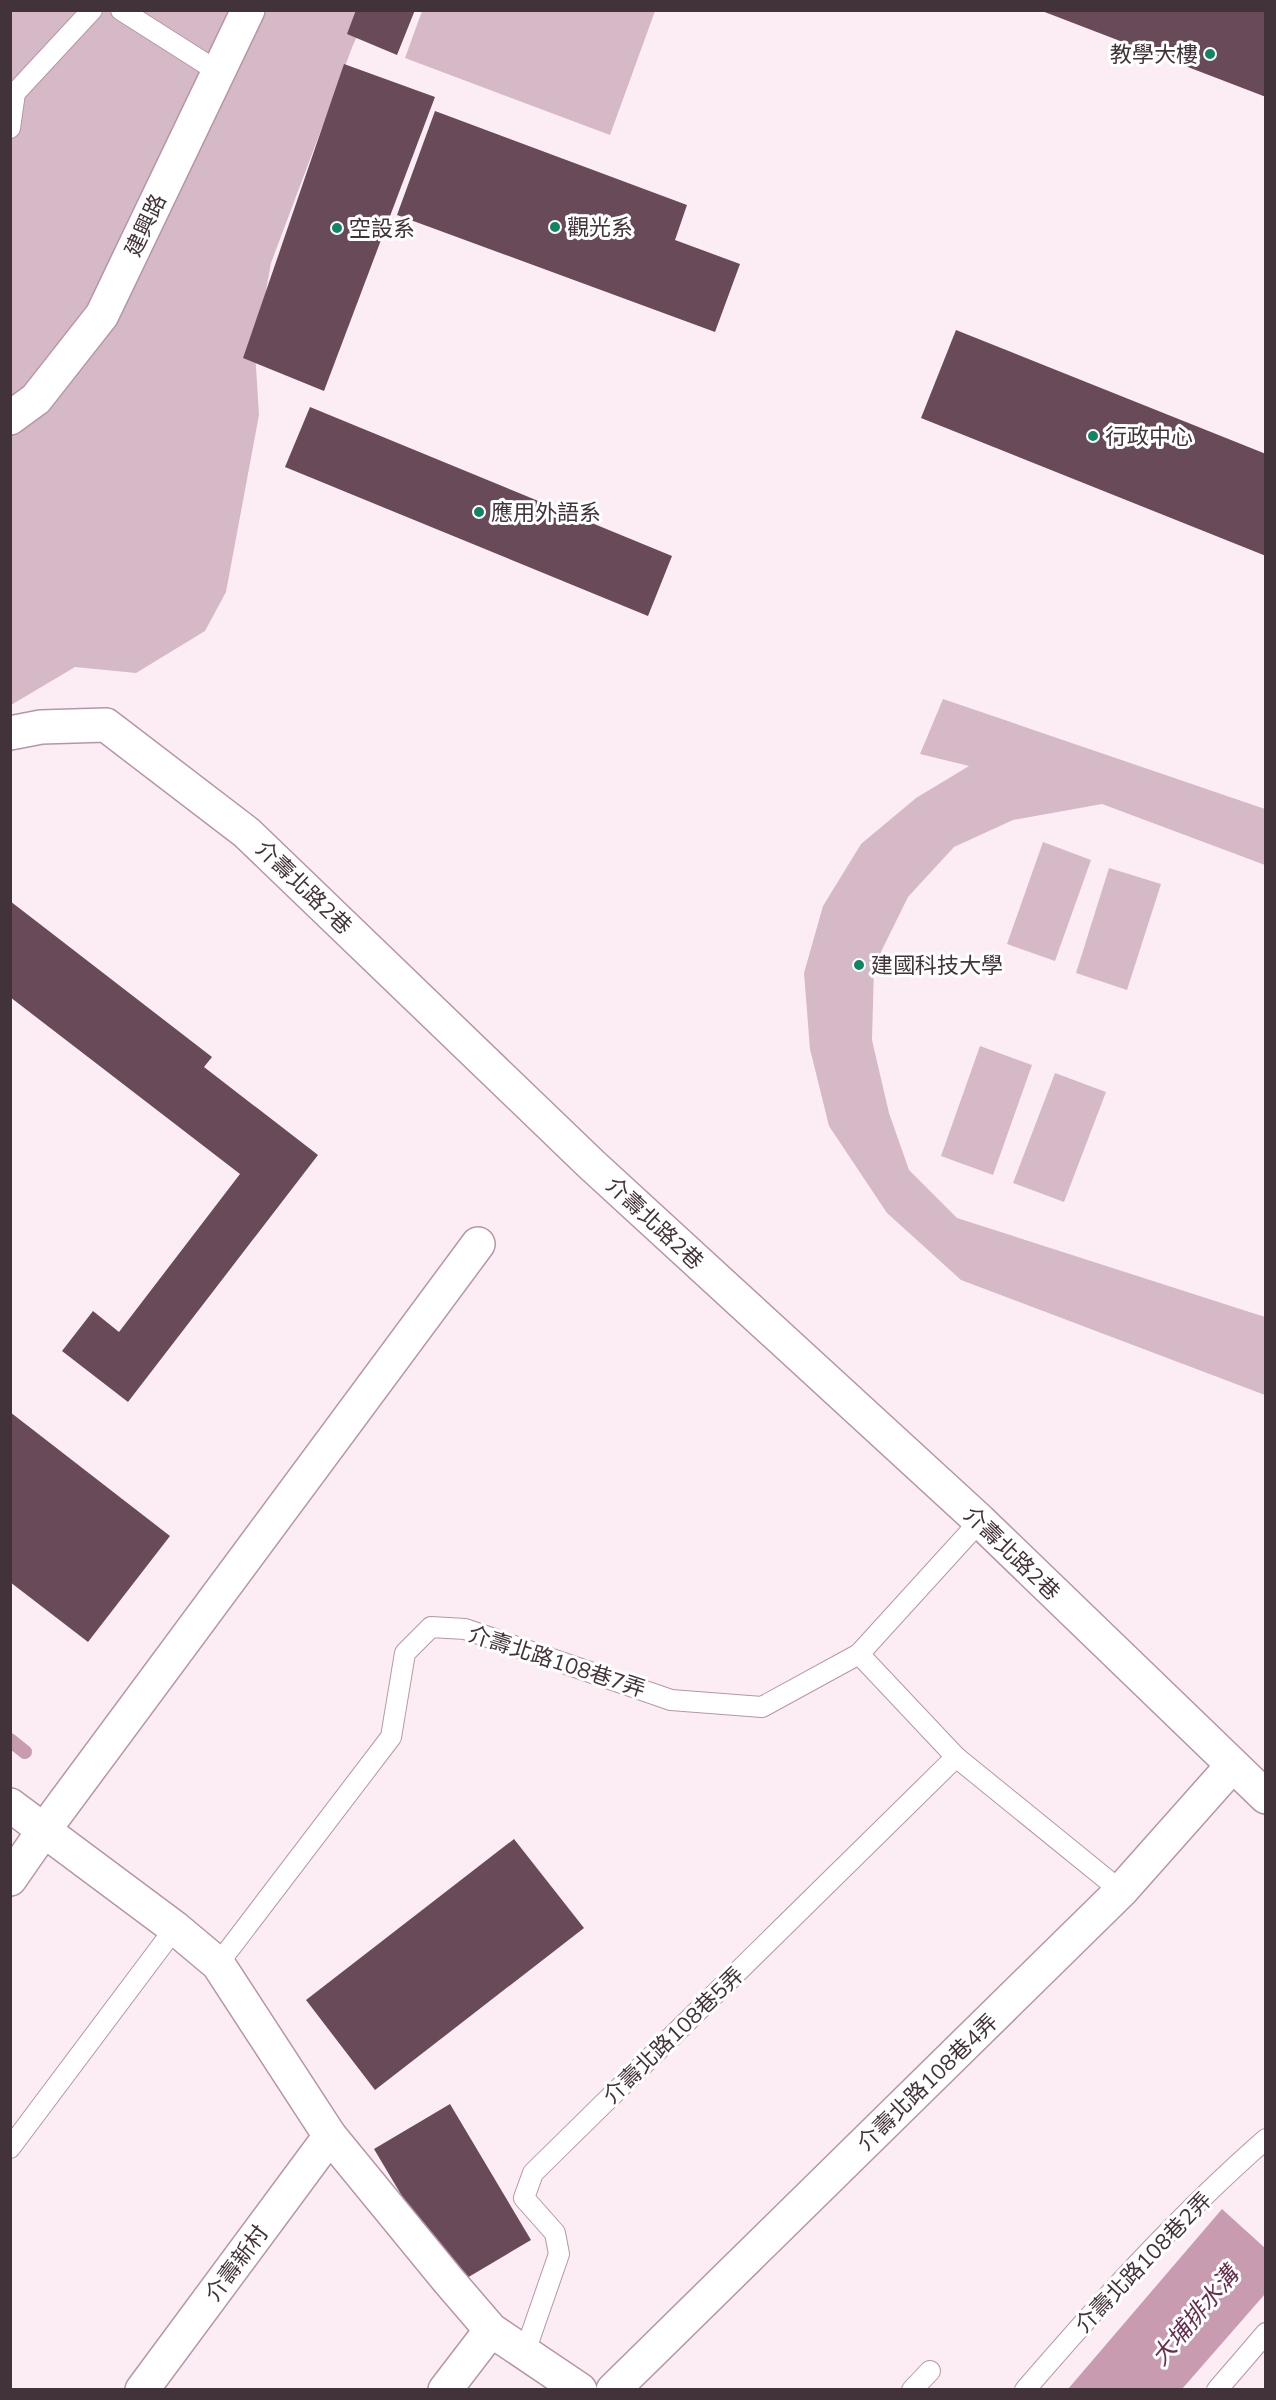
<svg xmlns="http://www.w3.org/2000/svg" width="1276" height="2400" viewBox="0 0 1276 2400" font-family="Mulish,'Noto Sans TC',sans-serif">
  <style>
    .green { fill: #d6b9c6 }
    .water { fill: #c99bb1 }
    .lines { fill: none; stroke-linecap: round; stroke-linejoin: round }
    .stream { stroke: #c99bb1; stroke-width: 14 }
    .building { fill: #694a59 }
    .service-casing { stroke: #b895a6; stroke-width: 22 }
    .minor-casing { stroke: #b895a6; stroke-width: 36 }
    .service { stroke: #fff; stroke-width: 20 }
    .minor { stroke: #fff; stroke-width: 33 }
    .poi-dot { fill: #108565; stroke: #fff; stroke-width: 2 }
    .labels { text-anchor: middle; stroke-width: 6; stroke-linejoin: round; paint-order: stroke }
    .poi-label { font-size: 22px; fill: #42333a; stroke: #fff; text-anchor: start }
    .street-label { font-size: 22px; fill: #42333a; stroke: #fff }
    .water-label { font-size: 24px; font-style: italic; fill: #682e4e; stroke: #fff }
  </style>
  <rect width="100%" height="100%" fill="#fcedf4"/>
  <g class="green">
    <polygon points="10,11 369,11 353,45 271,263 255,351 259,415 226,592 205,631 136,673 75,667 11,705"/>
    <polygon points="422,11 422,10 655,11 610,135 405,58"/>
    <polygon points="943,699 1265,809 1265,865 1102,804 1013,820 954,847 908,897 874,966 872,1040 889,1113 909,1170 957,1218 1265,1317 1265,1395 961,1280 887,1213 829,1126 810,1049 804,973 823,906 861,844 916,798 969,766 920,754"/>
    <polygon points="1043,842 1091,860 1055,961 1007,944"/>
    <polygon points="1109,868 1161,884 1127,990 1076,973"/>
    <polygon points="980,1046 1032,1065 993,1175 941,1156"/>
    <polygon points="1055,1073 1106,1092 1064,1202 1013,1183"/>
  </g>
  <polygon class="water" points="1222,2209 1265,2248 1265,2294 1182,2389 1068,2389"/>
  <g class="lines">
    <polyline class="stream" points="10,1740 25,1752"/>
  </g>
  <g class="building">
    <polygon points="356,10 415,10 397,55 347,34"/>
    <polygon points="1042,10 1266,10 1266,97 1042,11"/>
    <polygon points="344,64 435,97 324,391 243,358"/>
    <polygon points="435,111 687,205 675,240 740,264 715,332 397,215"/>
    <polygon points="956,330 1266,454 1266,556 921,418"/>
    <polygon points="310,407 672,556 648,616 285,467"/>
    <polygon points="10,901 212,1057 204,1067 318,1155 128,1402 62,1351 93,1311 119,1332 240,1174 10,997"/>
    <polygon points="10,1412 170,1536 88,1642 10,1582"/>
    <polygon points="514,1839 584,1928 375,2090 306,2000"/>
    <polygon points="450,2104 531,2240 455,2285 374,2149"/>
  </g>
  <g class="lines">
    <defs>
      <g id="service">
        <polyline points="121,10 217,71"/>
        <polyline points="10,128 15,93 92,10"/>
        <polyline points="859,1654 956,1757 1121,1891"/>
        <polyline points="218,1964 391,1737 405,1653 431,1627 465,1629 671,1700 762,1707 859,1654 980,1521"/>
        <polyline points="10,2148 175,1928"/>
        <polyline points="525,2352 559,2254 555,2233 524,2198 533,2173 956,1757"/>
        <polyline points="912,2390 930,2371"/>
        <path d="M1025 2390C1101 2302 1178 2216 1266 2139"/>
        <polyline points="1217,2390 1266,2333"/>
      </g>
      <g id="minor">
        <polyline points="10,418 36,399 102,315 248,10"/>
        <polyline points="10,733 41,727 106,725 247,833 591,1164 980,1521 1266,1797"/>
        <polyline points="10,1805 175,1928 218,1964 330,2136 448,2280 491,2330 580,2390"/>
        <polyline points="10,1879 44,1830 478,1244"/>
        <polyline points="142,2390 330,2136"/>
        <polyline points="445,2390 491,2330"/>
        <polyline points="613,2390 1121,1891 1232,1766"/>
      </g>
    </defs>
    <use href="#service" class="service-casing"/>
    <use href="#minor" class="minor-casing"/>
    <use href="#service" class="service"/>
    <use href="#minor" class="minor"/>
  </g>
  <g class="poi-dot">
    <circle cx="1210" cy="54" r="6"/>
    <circle cx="555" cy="227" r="6"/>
    <circle cx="337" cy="228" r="6"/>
    <circle cx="1093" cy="436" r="6"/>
    <circle cx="479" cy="512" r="6"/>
    <circle cx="859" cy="965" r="6"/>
  </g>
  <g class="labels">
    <g class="poi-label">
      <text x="1198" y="62" text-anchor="end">教學大樓</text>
      <text x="567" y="235">觀光系</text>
      <text x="349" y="236">空設系</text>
      <text x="1105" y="444">行政中心</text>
      <text x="491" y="520">應用外語系</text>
      <text x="871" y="973">建國科技大學</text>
    </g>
    <g class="street-label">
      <text transform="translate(145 225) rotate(-65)" y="8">建興路</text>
      <text transform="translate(304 887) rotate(44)" y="8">介壽北路2巷</text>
      <text transform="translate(655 1223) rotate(43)" y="8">介壽北路2巷</text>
      <text transform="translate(1012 1553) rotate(44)" y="8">介壽北路2巷</text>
      <text transform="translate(557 1661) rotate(18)" y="8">介壽北路108巷7弄</text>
      <text transform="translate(673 2035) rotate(-44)" y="8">介壽北路108巷5弄</text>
      <text transform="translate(927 2082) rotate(-44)" y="8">介壽北路108巷4弄</text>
      <text transform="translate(1143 2262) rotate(-46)" y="8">介壽北路108巷2弄</text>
      <text transform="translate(236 2263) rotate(-53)" y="8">介壽新村</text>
    </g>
    <g class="water-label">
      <text transform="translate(1195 2316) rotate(-50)" y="8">大埔排水溝</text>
    </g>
  </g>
  <rect width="1276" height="2400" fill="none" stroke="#42333a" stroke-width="24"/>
</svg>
